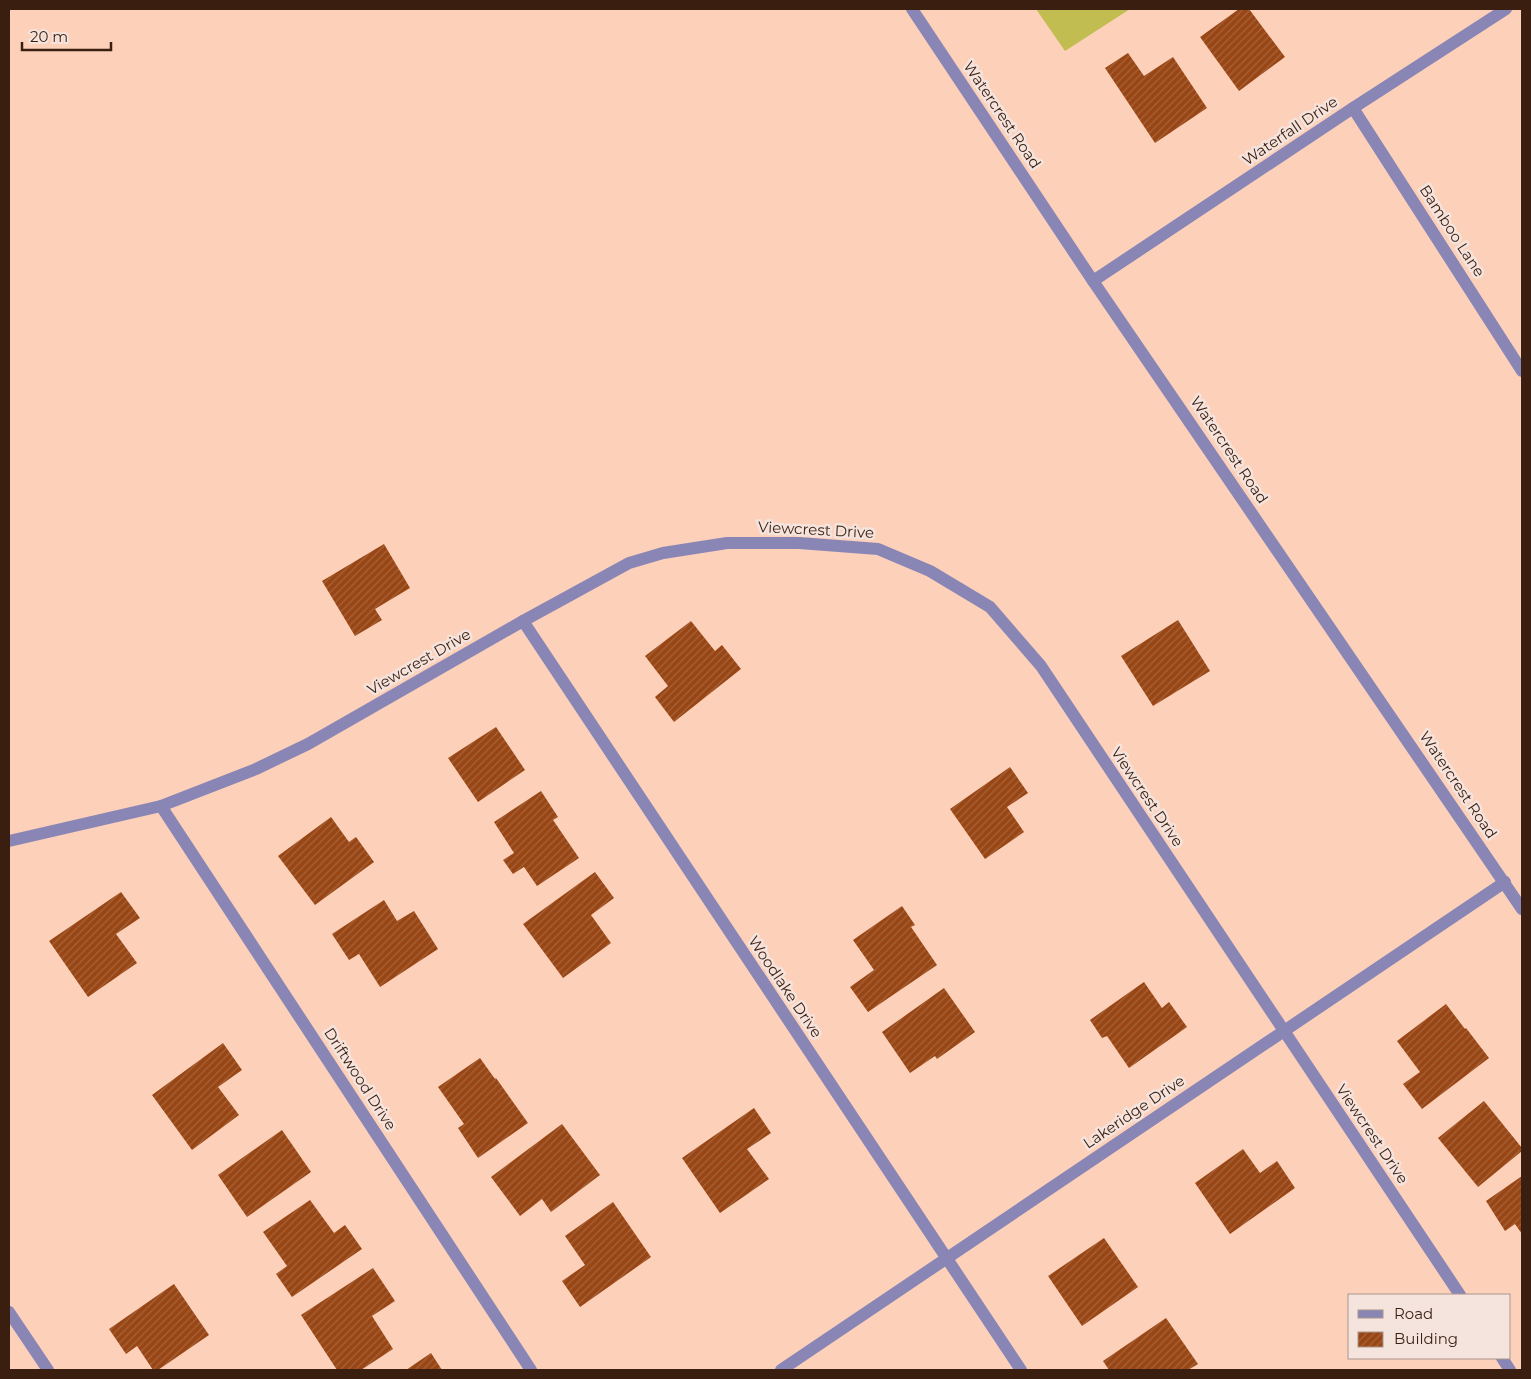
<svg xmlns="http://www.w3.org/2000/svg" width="1531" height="1379" viewBox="0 0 1531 1379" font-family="Montserrat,sans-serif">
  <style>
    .green { fill: #c1bd50 }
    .building { fill: url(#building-hatch) }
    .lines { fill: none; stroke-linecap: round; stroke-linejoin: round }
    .minor { stroke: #8986b6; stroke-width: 12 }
    .labels { text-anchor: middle; stroke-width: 5; stroke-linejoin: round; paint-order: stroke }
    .street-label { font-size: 15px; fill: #3a1e10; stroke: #f4e4dd }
  </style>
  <defs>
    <pattern id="building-hatch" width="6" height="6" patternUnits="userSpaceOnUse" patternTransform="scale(1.25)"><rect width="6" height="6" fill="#994614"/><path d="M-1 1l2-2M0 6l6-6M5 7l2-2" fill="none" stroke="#a4643d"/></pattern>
  </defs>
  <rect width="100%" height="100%" fill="#fdd0ba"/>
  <polygon class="green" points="1036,9 1130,9 1065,51"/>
  <g class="building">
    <polygon points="1239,9 1249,9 1285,57 1239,91 1200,37"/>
    <polygon points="1128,53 1144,76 1173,57 1207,108 1155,143 1105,68"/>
    <polygon points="384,544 410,588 375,609 382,620 355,636 322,581"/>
    <polygon points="1178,620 1210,671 1153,706 1121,656"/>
    <polygon points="691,621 715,651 722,645 741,669 674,722 655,697 668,686 645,656"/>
    <polygon points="496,727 525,770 478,802 448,758"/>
    <polygon points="1010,767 1028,793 1007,807 1024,832 985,859 950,809"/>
    <polygon points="541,791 558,817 553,820 579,858 537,886 524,867 513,874 503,860 514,853 494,822"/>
    <polygon points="331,817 349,842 356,837 374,862 315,905 278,856"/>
    <polygon points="595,872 614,898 591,915 611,943 563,978 523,924"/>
    <polygon points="121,892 140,918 116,934 137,963 88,997 49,941"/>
    <polygon points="384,900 397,921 414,911 438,949 380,987 359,954 349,960 332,934"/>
    <polygon points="902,906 915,925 911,927 937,965 868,1012 850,987 874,970 853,940"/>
    <polygon points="1144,982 1162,1008 1169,1002 1187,1027 1129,1068 1107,1036 1102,1038 1090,1020"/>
    <polygon points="944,988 975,1032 937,1059 935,1056 910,1073 882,1032"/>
    <polygon points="1446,1004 1465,1029 1466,1028 1489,1058 1422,1109 1403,1084 1420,1072 1397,1041"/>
    <polygon points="223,1043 242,1070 218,1087 239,1115 192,1150 152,1095"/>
    <polygon points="480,1058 495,1079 496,1078 528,1123 478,1158 458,1128 464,1124 438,1087"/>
    <polygon points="1484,1101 1522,1148 1522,1151 1478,1187 1438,1138"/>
    <polygon points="754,1108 771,1133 747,1149 769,1179 720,1213 682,1158"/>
    <polygon points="562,1124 600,1175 551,1212 542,1199 520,1216 491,1177"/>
    <polygon points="282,1130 311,1172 247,1217 218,1175"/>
    <polygon points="1243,1149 1260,1173 1277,1161 1295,1188 1230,1234 1195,1183"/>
    <polygon points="1522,1176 1522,1234 1515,1224 1505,1231 1486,1201"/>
    <polygon points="310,1200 334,1233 345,1225 362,1249 292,1297 276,1274 287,1266 263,1232"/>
    <polygon points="613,1202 651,1257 580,1307 562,1281 585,1265 565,1236"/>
    <polygon points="1104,1238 1138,1287 1082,1326 1048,1276"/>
    <polygon points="373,1268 395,1301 372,1316 393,1349 361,1370 337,1370 301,1315"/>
    <polygon points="174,1284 209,1335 158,1370 153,1370 137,1346 126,1354 109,1329"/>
    <polygon points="1166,1318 1198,1364 1188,1370 1109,1370 1103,1361"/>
    <polygon points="431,1353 442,1370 406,1370"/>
  </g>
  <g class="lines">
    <g class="minor">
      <polyline points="912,9 1093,281 1522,909"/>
      <polyline points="1353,108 1522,371"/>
      <polyline points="1093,281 1353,108 1506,9"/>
      <polyline points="523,621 1021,1370"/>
      <polyline points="161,806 531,1370"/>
      <polyline points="9,841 161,806 256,769 308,744 523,621 629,563 663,553 727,543 799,543 878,549 930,571 990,607 1041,666 1460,1295"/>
      <polyline points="9,1312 48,1370"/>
      <polyline points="1502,1358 1510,1370"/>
      <polyline points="781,1370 1505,882"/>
    </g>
  </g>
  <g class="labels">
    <g class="street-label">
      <text transform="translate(1002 115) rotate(56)" y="5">Watercrest Road</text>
      <text transform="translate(1290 131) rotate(-34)" y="5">Waterfall Drive</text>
      <text transform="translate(1452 231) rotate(57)" y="5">Bamboo Lane</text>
      <text transform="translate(1229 450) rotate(56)" y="5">Watercrest Road</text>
      <text transform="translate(816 530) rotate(3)" y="5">Viewcrest Drive</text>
      <text transform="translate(419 662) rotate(-30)" y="5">Viewcrest Drive</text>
      <text transform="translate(1458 785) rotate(56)" y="5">Watercrest Road</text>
      <text transform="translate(1147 797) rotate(56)" y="5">Viewcrest Drive</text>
      <text transform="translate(785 987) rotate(56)" y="5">Woodlake Drive</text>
      <text transform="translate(360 1079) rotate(57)" y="5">Driftwood Drive</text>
      <text transform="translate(1134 1112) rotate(-34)" y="5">Lakeridge Drive</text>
      <text transform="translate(1372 1134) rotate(56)" y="5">Viewcrest Drive</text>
    </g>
  </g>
  <rect width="1531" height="1379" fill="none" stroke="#3a1e10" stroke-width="20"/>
  <rect x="1348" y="1294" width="162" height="65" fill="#f4e4dd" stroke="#aa958b"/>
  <rect x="1358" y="1310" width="25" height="8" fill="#8986b6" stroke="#aa958b"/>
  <text x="1394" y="1319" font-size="15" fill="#3a1e10">Road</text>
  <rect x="1358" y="1332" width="25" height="15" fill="url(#building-hatch)" stroke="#aa958b"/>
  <text x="1394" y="1344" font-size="15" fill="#3a1e10">Building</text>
  <path d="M22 42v8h89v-8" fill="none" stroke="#3a1e10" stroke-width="2.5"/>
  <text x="30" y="42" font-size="15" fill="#3a1e10" stroke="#f4e4dd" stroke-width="4" paint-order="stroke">20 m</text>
</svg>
